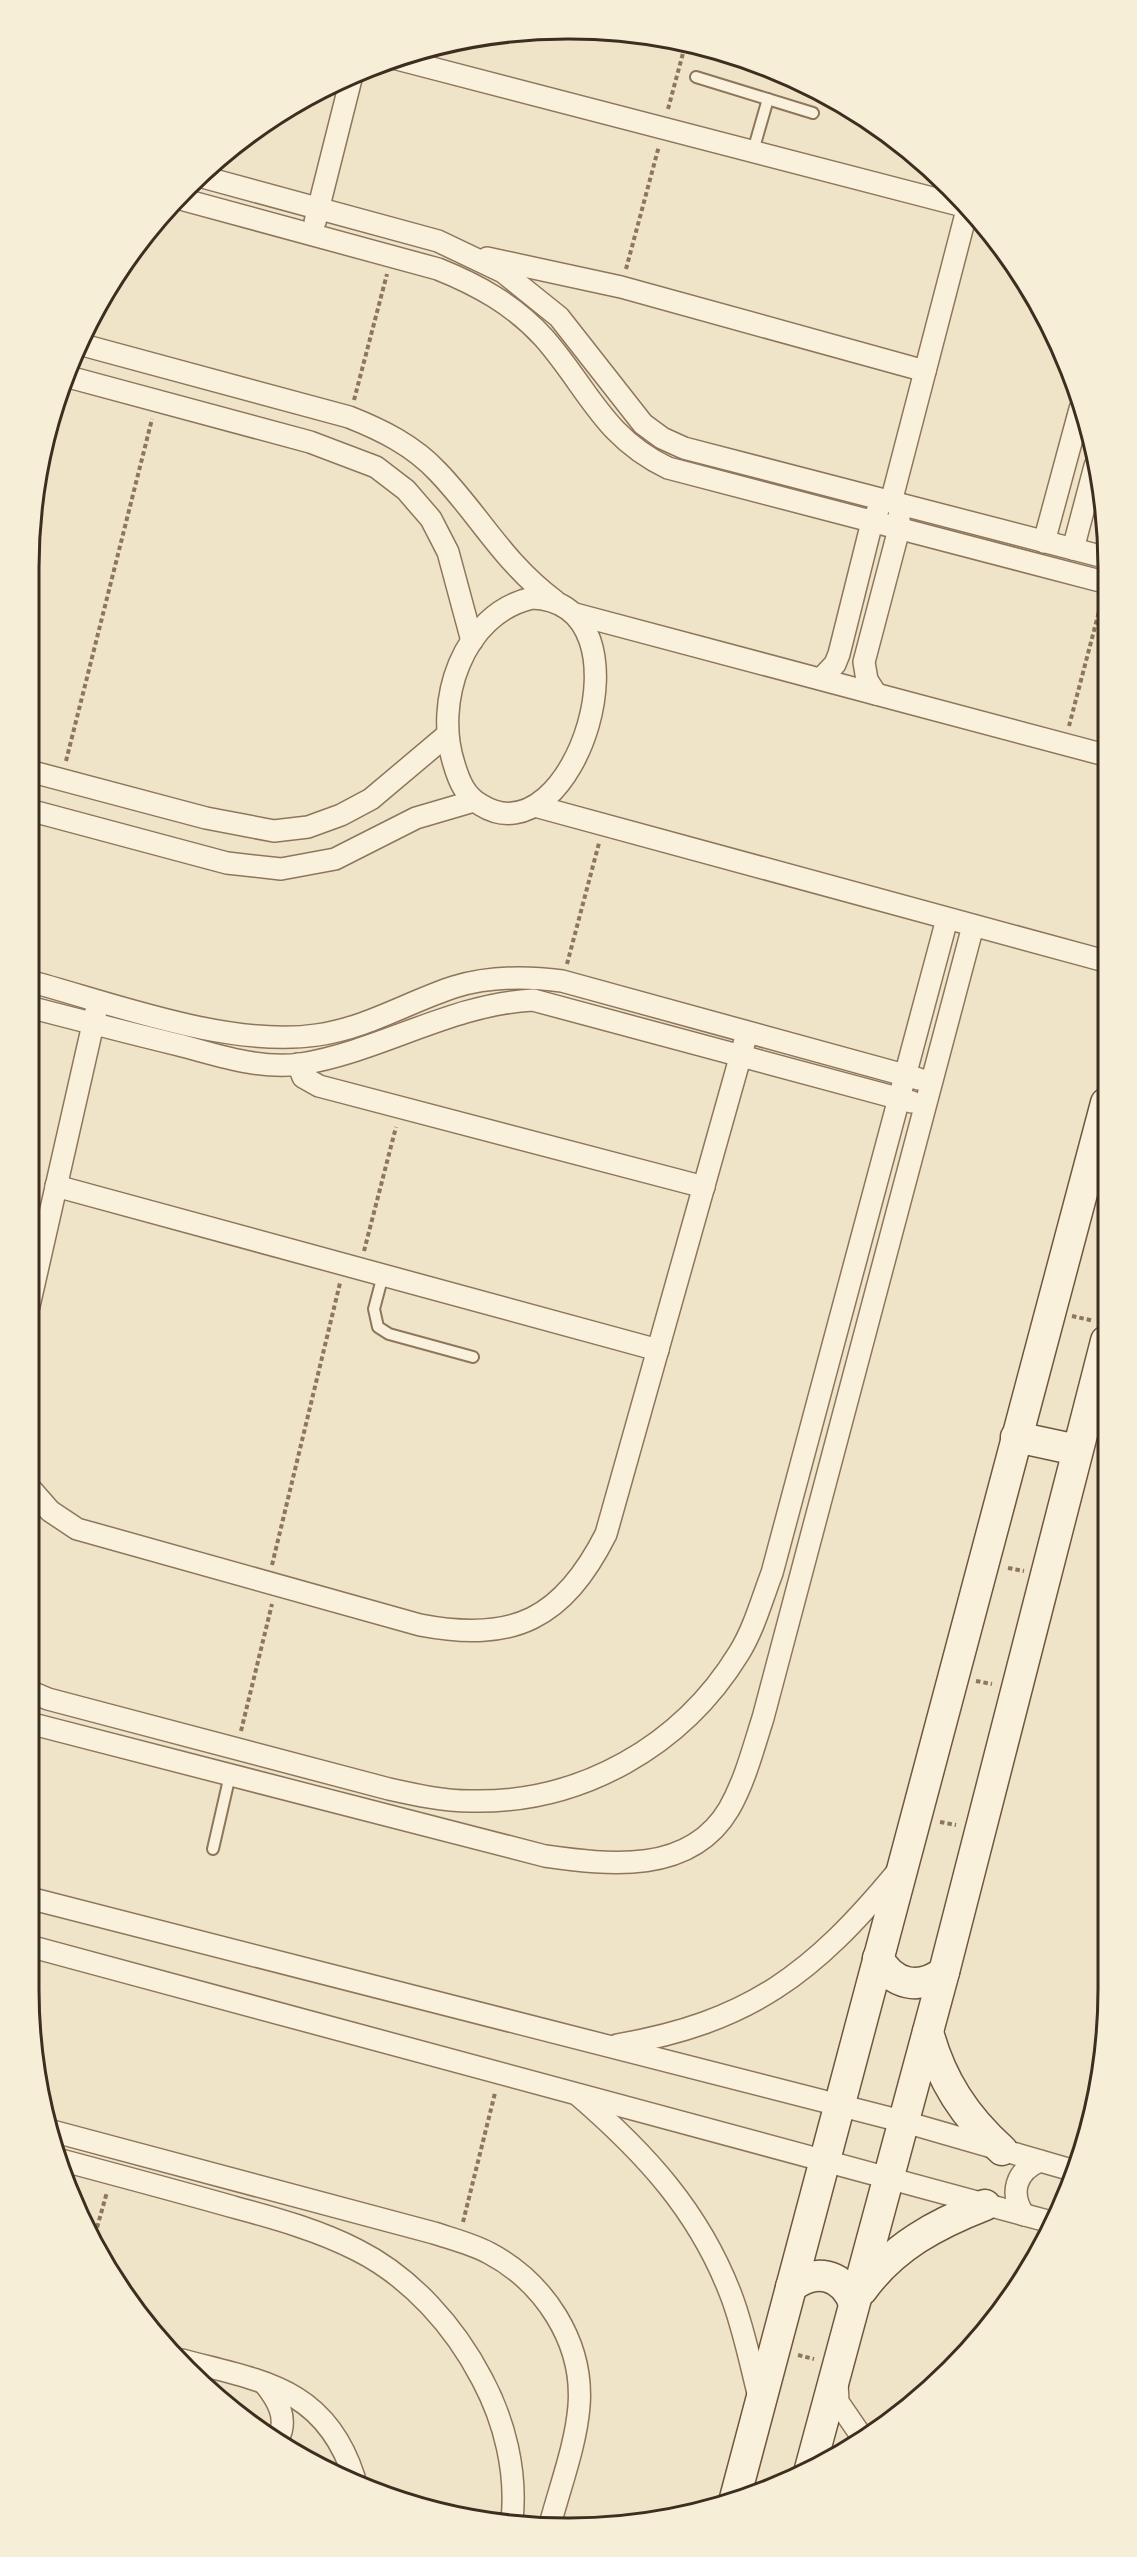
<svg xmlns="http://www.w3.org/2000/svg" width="1137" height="2557" viewBox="0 0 1137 2557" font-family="'Zilla Slab',serif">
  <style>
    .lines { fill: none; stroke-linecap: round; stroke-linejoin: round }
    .lane-casing { stroke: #8d765c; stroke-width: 14 }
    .street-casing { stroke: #8d765c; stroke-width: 24 }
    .secondary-casing { stroke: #6f573f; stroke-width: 33 }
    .path { stroke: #8d765c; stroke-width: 4; stroke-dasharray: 4.5 3; stroke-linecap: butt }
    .lane { stroke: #faf1dc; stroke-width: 10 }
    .street { stroke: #faf1dc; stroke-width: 21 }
    .secondary { stroke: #faf1dc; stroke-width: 30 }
    .rim { fill: none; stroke: #3d2e20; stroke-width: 3 }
  </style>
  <rect width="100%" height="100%" fill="#f0e4c8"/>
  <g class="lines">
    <defs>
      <g id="lane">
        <polyline points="696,77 813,113"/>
        <polyline points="753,151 768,99"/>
        <polyline points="383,1275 374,1309 378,1327 389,1334 473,1357"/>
        <polyline points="213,1849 230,1775"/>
      </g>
      <g id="street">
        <polyline points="397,59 963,206"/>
        <polyline points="199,176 438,241 503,272 559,317 643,424 662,438 684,448 1104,557"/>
        <path d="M177 198 438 269C478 285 514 305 544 338 588 388 603 437 668 468L1104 582"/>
        <polyline points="315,222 352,75"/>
        <polyline points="487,258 621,287 925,371"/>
        <path d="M79 344 349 417C382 430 414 446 438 472 481 517 502 561 555 601"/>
        <polyline points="65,376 310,442 376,467 406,490 431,519 448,552 472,641"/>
        <polyline points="891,502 967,210"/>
        <polyline points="1044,542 1080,409"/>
        <polyline points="1073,549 1095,466"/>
        <path d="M532 598C657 602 574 863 481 805 465 796 459 781 454 764 434 703 462 614 532 598Z"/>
        <polyline points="575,614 1105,755"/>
        <polyline points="821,679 835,664 839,654 872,522 878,510"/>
        <polyline points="876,694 867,680 864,662 899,529 899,515"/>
        <polyline points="29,771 206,818 274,831 308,827 341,815 371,799 447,735"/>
        <polyline points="535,806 1105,961"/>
        <polyline points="29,810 227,863 281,869 335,859 416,818 474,801"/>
        <path d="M29 981C114 1004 230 1048 317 1035 367 1028 408 1002 454 987 490 976 525 976 562 981L919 1079"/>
        <path d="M29 1007C79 1020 129 1033 179 1045 218 1055 260 1070 301 1064 381 1051 451 1004 533 1000L912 1102"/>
        <polyline points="298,1064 303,1077 319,1086 704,1187"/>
        <polyline points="56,1186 658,1350"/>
        <polyline points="29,1306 96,1011"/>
        <path d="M29 1487 50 1511 77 1529 420 1625C514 1643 563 1619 606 1534L747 1033"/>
        <path d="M29 1691 48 1699 389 1789C416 1795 443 1801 470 1801 581 1804 682 1746 739 1653 754 1629 762 1599 772 1573L947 919"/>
        <path d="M29 1723 545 1856C609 1865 690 1875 729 1809 745 1781 753 1749 763 1718L973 926"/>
        <polyline points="29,1898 905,2122 1075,2171"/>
        <polyline points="29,1946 1051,2222"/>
        <path d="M617 2045C750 2022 813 1974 898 1871"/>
        <path d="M578 2095C645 2153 699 2211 731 2295 744 2329 751 2366 760 2401"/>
        <path d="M52 2131 434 2233C452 2239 472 2244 489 2253 544 2282 584 2342 579 2406 576 2444 561 2484 551 2521"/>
        <path d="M57 2159C117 2175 177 2191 237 2208 278 2219 320 2231 357 2250 411 2277 455 2327 482 2379 505 2422 517 2472 512 2520"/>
        <path d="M1024 2215C1009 2193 1016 2171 1040 2161"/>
        <path d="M182 2360C261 2381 325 2387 354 2477"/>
        <polyline points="837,2382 838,2402 862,2437"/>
        <path d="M264 2383C277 2399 289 2418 278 2439"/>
      </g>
      <g id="secondary">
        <polyline points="1016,1437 1077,1450"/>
        <path d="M878 1958C893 1985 919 1991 944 1972"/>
        <path d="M928 2032C941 2080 965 2117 1002 2150"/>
        <path d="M791 2287C815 2268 842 2273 854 2303"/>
        <path d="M862 2290C893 2247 936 2224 985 2205"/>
        <polyline points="810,2469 944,1972 1106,1341"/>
        <polyline points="734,2502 1106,1103"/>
      </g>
    </defs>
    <use href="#lane" class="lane-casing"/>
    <use href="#street" class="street-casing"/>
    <use href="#secondary" class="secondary-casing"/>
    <g class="path">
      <polyline points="668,109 686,42"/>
      <polyline points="626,269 659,146"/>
      <polyline points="354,400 387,274"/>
      <polyline points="1069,726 1102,600"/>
      <polyline points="66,761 152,419"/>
      <polyline points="567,964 599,843"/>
      <polyline points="364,1251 396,1127"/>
      <polyline points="1072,1316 1094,1321"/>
      <polyline points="272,1565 340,1283"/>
      <polyline points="1008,1568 1024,1571"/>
      <polyline points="976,1681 992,1684"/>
      <polyline points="241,1731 272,1604"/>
      <polyline points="940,1822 956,1825"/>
      <polyline points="463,2222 495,2093"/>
      <polyline points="93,2242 107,2192"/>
      <polyline points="798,2355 814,2359"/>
      <polyline points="763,2481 777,2484"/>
    </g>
    <use href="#lane" class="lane"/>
    <use href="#street" class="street"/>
    <use href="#secondary" class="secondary"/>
  </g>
  <path d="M0 0H1137V2557H0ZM568 39H569A529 529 0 0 1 1098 568V1989A529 529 0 0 1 569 2518H568A529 529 0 0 1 39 1989V568A529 529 0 0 1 568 39Z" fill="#f7eed8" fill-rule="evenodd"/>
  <path class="rim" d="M568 39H569A529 529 0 0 1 1098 568V1989A529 529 0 0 1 569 2518H568A529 529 0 0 1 39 1989V568A529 529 0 0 1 568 39Z"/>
</svg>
